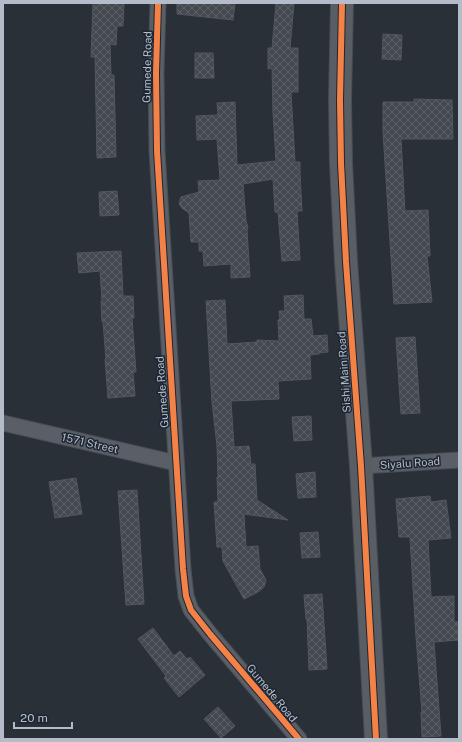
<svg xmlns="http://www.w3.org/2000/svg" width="462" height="742" viewBox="0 0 462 742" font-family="'Public Sans',sans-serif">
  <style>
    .building { fill: url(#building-cross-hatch); stroke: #52575f }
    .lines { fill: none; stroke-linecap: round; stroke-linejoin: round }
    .street-casing { stroke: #484c53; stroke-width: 17 }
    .secondary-casing { stroke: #484c53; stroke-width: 24 }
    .street { stroke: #5a5e66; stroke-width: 15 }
    .secondary { stroke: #595d64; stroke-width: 22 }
    .cycleway-casing { stroke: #1d2633; stroke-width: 8 }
    .cycleway { stroke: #f48246; stroke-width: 6 }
    .labels { text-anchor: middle; stroke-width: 3; stroke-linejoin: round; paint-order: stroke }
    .street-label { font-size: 11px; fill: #b4bcc9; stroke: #1d2633 }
  </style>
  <defs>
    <pattern id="building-cross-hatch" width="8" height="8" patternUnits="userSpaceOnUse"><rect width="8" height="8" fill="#444950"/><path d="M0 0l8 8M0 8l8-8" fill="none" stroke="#5d6168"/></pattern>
  </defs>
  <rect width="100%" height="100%" fill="#2a3038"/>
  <g class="building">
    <polygon points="93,3 124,3 123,26 117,26 116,45 110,44 111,75 114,75 116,157 97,158 95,57 91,57"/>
    <polygon points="177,3 235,3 233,20 177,14"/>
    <polygon points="276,3 294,3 290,48 298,48 298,92 291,92 295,162 300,162 300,173 302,211 297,211 300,260 282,261 278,212 275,212 273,179 243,184 246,221 248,227 247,230 250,277 231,278 231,264 204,266 203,251 199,251 199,242 191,242 189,213 182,208 179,204 181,197 199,192 198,181 220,180 217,139 197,140 196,116 218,115 217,103 235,102 237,165 276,161 273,112 272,68 268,69 268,48 272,48"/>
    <polygon points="383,34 402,35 401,60 382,59"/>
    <polygon points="195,53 213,53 214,78 195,78"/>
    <polygon points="414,99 452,100 453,139 401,139 405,211 428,210 430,256 427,256 432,302 394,304 383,132 383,102 414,102"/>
    <polygon points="117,191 119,215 100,216 99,192"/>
    <polygon points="121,251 123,296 133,296 134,318 132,318 136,372 133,372 135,396 108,398 105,359 106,359 103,322 102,322 101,301 102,301 100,271 79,273 77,253"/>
    <polygon points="303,295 304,319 311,319 313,336 327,335 328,352 319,353 319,354 310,355 311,379 278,381 279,399 231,401 234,447 249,446 251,464 255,464 257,500 288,520 244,514 246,547 258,546 260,569 266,580 264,587 258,592 244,599 223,561 222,547 217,547 214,502 218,502 217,477 218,477 217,446 212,402 206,301 225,300 227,344 257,342 257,340 279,341 278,320 280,319 279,311 285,311 284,296"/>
    <polygon points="415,337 420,413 401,414 396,338"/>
    <polygon points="311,416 312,440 294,441 292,417"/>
    <polygon points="315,472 316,497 298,498 296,474"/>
    <polygon points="76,478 82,514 55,518 49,482"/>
    <polygon points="137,490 144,604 126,605 118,491"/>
    <polygon points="430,496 431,502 446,500 451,538 428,540 431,597 454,596 454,622 459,622 459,640 434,642 441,736 422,737 421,712 422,712 416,637 410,537 399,537 396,499"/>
    <polygon points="318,532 320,557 302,558 300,533"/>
    <polygon points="322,594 327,669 309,670 307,619 306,619 304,595"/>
    <polygon points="153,628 174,656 180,651 187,659 190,657 205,675 179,697 164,678 166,676 138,639"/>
    <polygon points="218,707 235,726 221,738 204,719"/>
  </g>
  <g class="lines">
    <defs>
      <g id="street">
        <polyline points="158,3 156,73 157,151 183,569 186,596 191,610 210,634 299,739"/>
        <polyline points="3,423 176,463"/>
        <polyline points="361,466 459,460"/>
      </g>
      <polyline id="secondary" points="342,3 340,100 341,163 346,262 361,466 376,739"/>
    </defs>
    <use href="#street" class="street-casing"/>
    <use href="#secondary" class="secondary-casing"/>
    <use href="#street" class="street"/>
    <use href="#secondary" class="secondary"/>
    <defs>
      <g id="cycleway">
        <polyline points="158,3 156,73 157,151 183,569 186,596 191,610 210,634 299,739"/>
        <polyline points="342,3 340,100 341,163 346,262 361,466 376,739"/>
      </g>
    </defs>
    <use href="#cycleway" class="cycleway-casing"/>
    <use href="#cycleway" class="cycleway"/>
  </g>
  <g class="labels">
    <g class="street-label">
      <text transform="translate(147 67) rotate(-89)" y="4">Gumede Road</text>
      <text transform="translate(344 372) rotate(-94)" y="4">Sishi Main Road</text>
      <text transform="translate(162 392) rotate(-94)" y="4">Gumede Road</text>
      <text transform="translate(90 443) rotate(13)" y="4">1571 Street</text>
      <text transform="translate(410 463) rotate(-4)" y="4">Siyalu Road</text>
      <text transform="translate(272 693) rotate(50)" y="4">Gumede Road</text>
    </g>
  </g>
  <rect width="462" height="742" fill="none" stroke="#b4bcc9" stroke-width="8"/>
  <path d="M14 722v6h58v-6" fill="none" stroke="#b4bcc9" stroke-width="2"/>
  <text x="20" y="722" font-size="12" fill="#b4bcc9" stroke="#1d2633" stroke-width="3" paint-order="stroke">20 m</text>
</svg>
